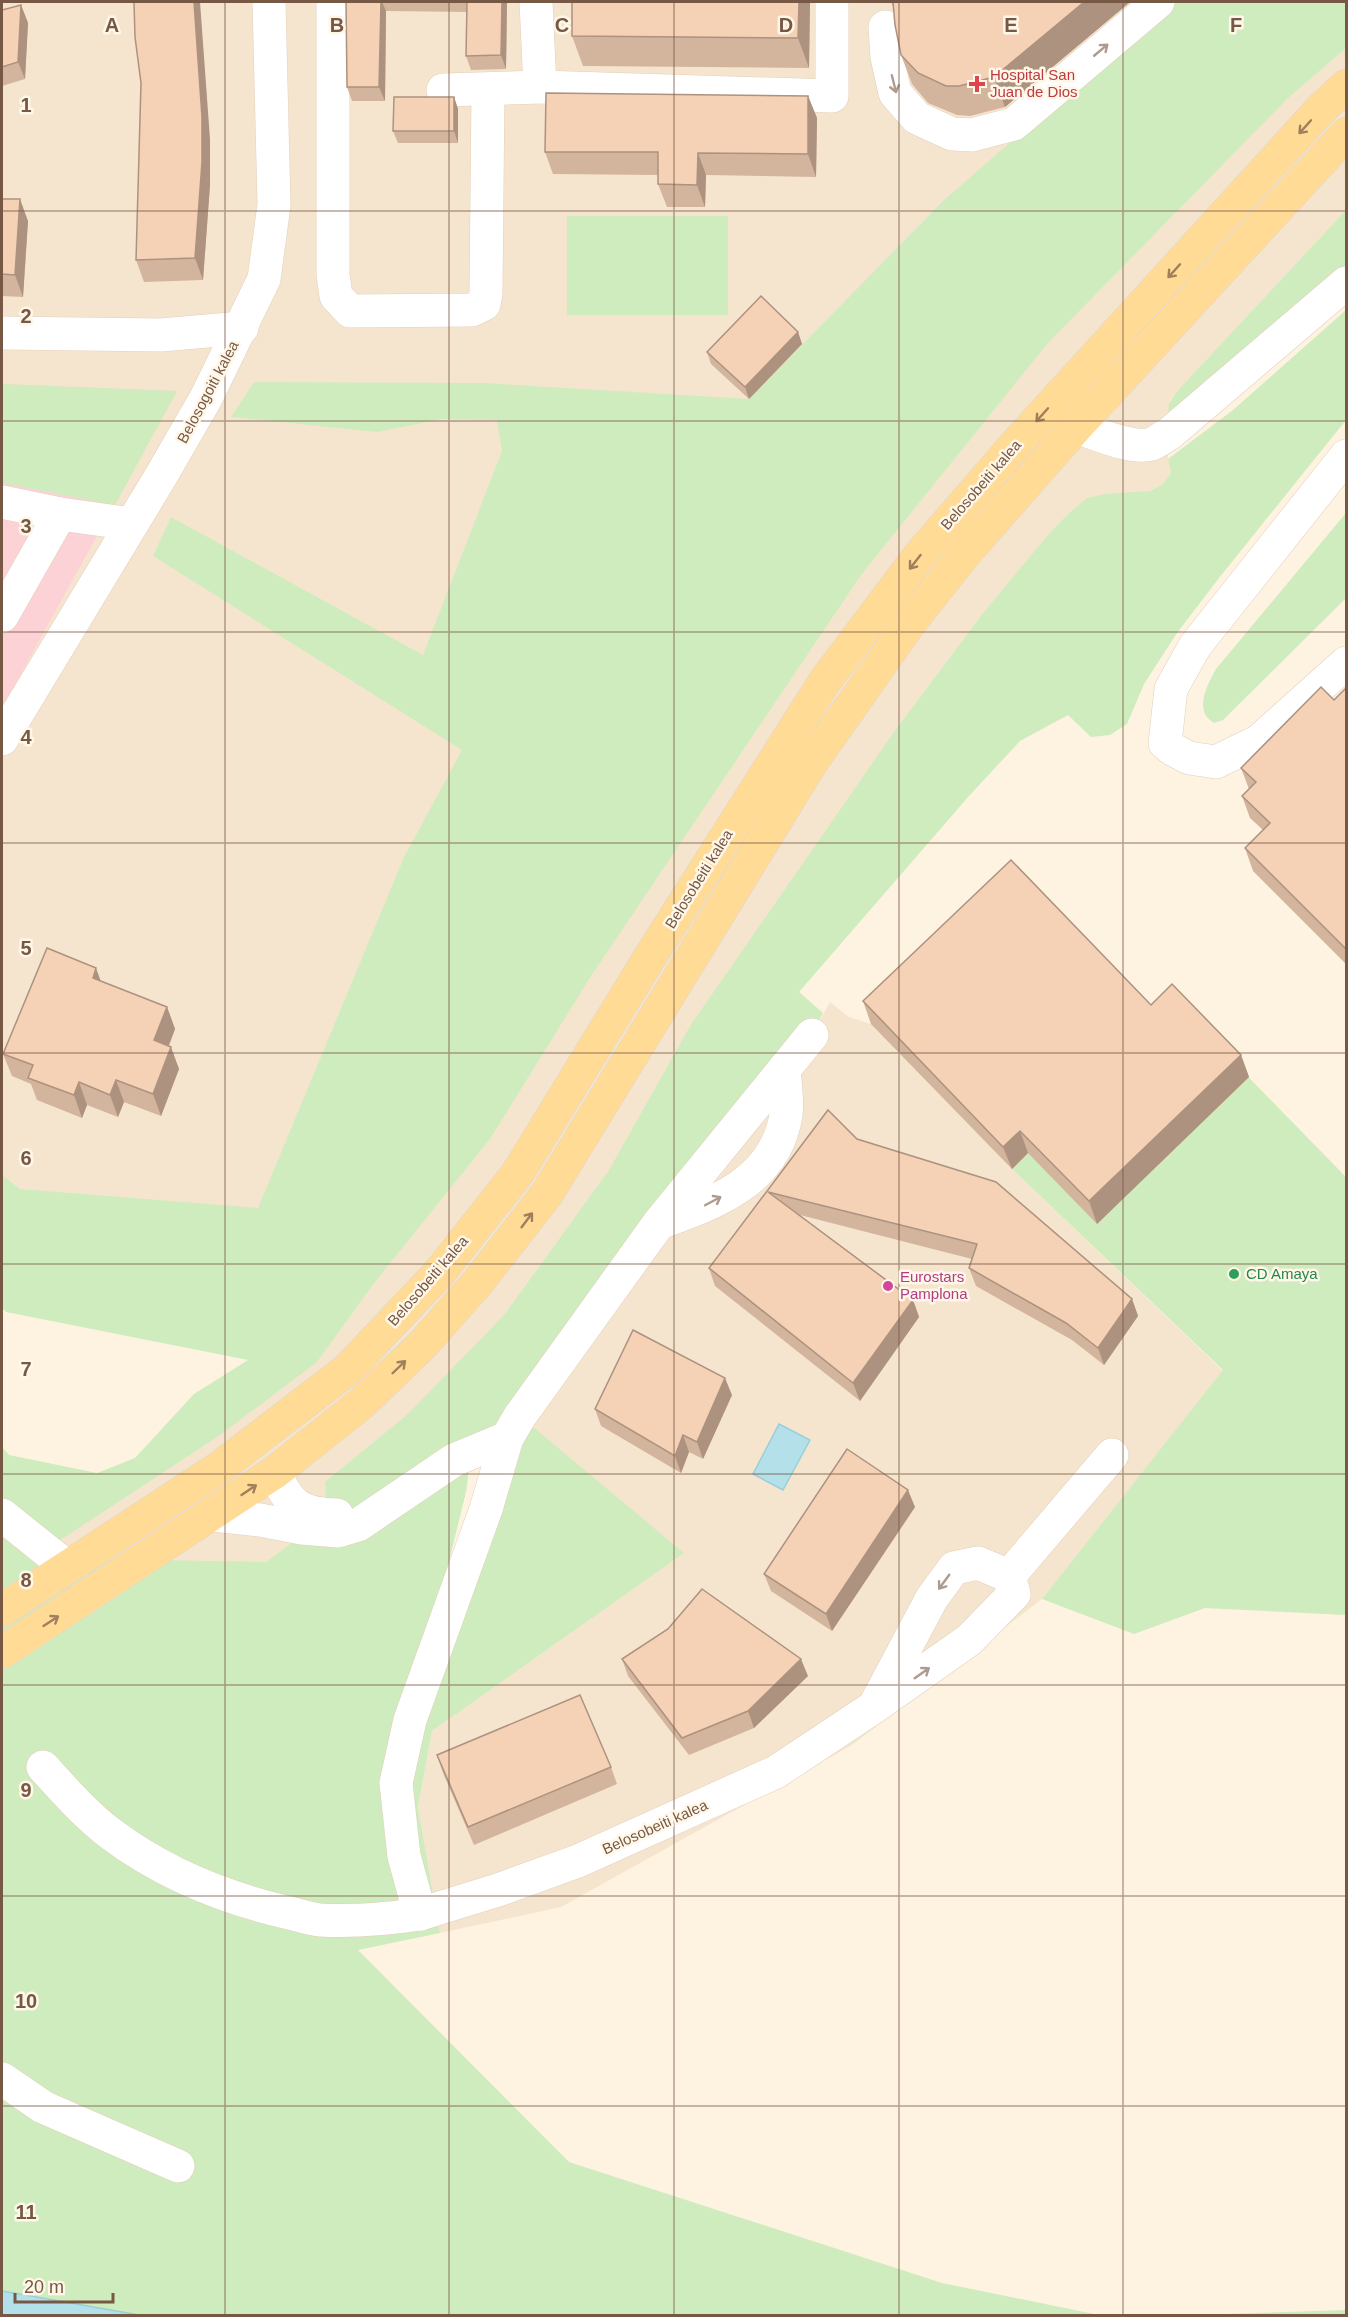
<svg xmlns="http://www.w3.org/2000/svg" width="1348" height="2317" viewBox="0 0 1348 2317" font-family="Arial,sans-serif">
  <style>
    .residential { fill: #f6e5ce }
    .medical { fill: #fdd2d6 }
    .green { fill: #cfecbe; fill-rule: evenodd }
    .water { fill: #b3e0e9; stroke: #99cfdb; stroke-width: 1.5 }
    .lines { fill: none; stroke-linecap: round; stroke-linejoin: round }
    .minor-casing { stroke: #e3cfbb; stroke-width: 34 }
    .major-casing { stroke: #ded7d2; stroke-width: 34 }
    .minor { stroke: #fff; stroke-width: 33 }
    .major { stroke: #ffdb96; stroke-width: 33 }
    .wall { fill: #d3b49d }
    .shaded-wall { fill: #ac927f }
    .building { fill: #f5d1b6; stroke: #ac927f; stroke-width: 1.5 }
    .oneway { stroke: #ad9b8f }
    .oneway2 { stroke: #a07f5d }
    .grid { fill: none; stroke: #775845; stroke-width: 1.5; stroke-opacity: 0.55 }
    .health-dot { fill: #e0444e; stroke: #fff7e8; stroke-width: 2 }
    .leisure-dot { fill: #2e9e5b; stroke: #fff7e8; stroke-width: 2 }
    .hotel-dot { fill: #d1479c; stroke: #fff7e8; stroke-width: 2 }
    .labels { text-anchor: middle; stroke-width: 5; stroke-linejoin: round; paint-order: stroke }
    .health-label { font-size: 15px; fill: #be3a42; stroke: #fff7e8; text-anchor: start }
    .street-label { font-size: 15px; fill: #775845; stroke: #fff7e8 }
    .leisure-label { font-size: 15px; fill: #27864d; stroke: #fff7e8; text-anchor: start }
    .hotel-label { font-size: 15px; fill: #b23c85; stroke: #fff7e8; text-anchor: start }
    .grid-label { font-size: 20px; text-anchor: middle; font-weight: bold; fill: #775845; stroke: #fff7e8; stroke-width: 5; stroke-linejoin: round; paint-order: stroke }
  </style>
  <rect width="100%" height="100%" fill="#fef3e0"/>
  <g class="residential">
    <polygon points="2,2 1346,2 1346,210 1178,390 1169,402 1168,459 1171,473 1162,485 1150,491 1134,493 1068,514 983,613 896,729 709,1025 337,1564 2,1578 312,1359 2,1308"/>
    <polygon points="830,1002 849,1017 871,1024 1012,1169 1223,1371 1042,1599 852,1745 561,1907 440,1933 418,1807 432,1731 683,1553 520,1416 812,1035"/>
  </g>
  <polygon class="medical" points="2,384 177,391 2,708"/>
  <g class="green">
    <path d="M1171 2H1346V48L1288 98 1047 344 861 575 591 976 490 1139 374 1283 317 1362 220 1435 33 1558 266 1562 327 1517 325 1482 408 1414 505 1314 609 1170 690 1026 896 729 983 613 1047 536 1068 514 1087 498 1105 494 1150 491 1162 485 1171 473 1168 459 1233 410 1346 310V420L1219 578 1177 633 1144 684 1127 724 1110 735 1091 737 1068 715 1020 741 969 796 799 992 823 1013 812 1035 520 1416 684 1553 432 1731 418 1807 440 1933 358 1950 569 2162 942 2283 1099 2315 139 2316 2 2291V1447L9 1455 97 1473 135 1458 194 1394 248 1360 6 1312 2 1308V1175L20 1189 258 1208 404 857 462 750 153 556 171 517 423 655 502 451 497 420 442 419 377 432 231 417 254 382 485 383 749 399 943 201ZM507 1439 412 1711 466 1492 471 1455Z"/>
    <polygon points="1346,210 1346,266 1181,403 1168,412 1169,403 1178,390"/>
    <rect x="567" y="216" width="161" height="99"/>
    <polygon points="2,384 177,391 115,505 2,483"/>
    <path d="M1346 513V598L1223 720 1214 723C1193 711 1207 685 1216 669Z"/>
    <polygon points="1180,1007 1346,1177 1346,1615 1205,1608 1134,1634 1042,1599 1223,1370 1012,1169 871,1024 1159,1027"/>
    <polygon points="1346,2310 1346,2316 1192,2315"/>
  </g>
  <g class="water">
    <polygon points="779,1424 810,1440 783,1490 753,1474"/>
    <polygon points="2,2291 139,2315 2,2315"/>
  </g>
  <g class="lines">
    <defs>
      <g id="minor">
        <polyline points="333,2 333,275 336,296 350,311 472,310 484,304 486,293 488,90"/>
        <polyline points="536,2 540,87 832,96 832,2"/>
        <polyline points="885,27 887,57 895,93 917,118 952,134 972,135 1014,124 1158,2"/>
        <polyline points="443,90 540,87"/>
        <polyline points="2,333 161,335 242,328"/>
        <path d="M1076 427C1095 433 1132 450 1152 444 1157 442 1163 437 1169 434L1346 283"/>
        <polyline points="1346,456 1195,646 1171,689 1165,743 1172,749 1189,758 1216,762 1259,741 1346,663"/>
        <polyline points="2,502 60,514"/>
        <polyline points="2,616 60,514 132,524"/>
        <polyline points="2,739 161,476 206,398 264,279 274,205 269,2"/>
        <polyline points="812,1035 659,1223 520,1416 507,1438 486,1509 410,1720 396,1783 404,1856 420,1914 498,1890 578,1861 776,1772 874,1707 969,1640 1014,1594 1009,1576 978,1563 954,1568 932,1598 874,1707"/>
        <path d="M659 1223C715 1203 775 1182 786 1115 788 1101 785 1084 784 1069"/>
        <path d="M275 1472C288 1506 301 1514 337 1515"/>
        <polyline points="2,1515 67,1567"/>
        <polyline points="213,1515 260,1520 302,1528 338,1531 358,1525 454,1460 507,1438"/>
        <polyline points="1009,1576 1112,1455"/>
        <path d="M43 1767C64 1790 86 1815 111 1834 163 1873 222 1897 285 1912 296 1914 308 1919 320 1920 354 1922 387 1919 420 1914"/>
        <polyline points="2,2079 43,2107 178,2166"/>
      </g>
      <g id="major">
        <polyline points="2,1610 219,1468 347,1370 439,1273 517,1174 650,957 825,681 919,556 1015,445 1322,108 1346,86"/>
        <polyline points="2,1652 275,1472 362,1403 424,1343 478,1282 546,1195 811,763 909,624 966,552 1076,427 1346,134"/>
      </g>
    </defs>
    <use href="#minor" class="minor-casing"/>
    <use href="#major" class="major-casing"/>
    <use href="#minor" class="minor"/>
    <use href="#major" class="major"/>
  </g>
  <g class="wall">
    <polygon points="346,2 507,2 506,69 471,70 466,56 467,12 386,11 385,101 352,101 347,87"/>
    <polygon points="810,2 809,68 583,66 572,36"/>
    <polygon points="891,2 1130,2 1005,107 970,116 957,115 928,103 912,84 901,55 894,8"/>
    <polygon points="21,5 28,23 25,79 2,86 2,10"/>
    <polygon points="141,83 210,139 210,185 203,280 144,282 136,260"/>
    <polygon points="808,96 817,118 816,177 706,175 705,207 667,207 658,184 658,175 553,174 545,152"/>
    <polygon points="454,97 458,109 458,143 398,143 393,131"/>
    <polygon points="2,199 28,221 23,297 2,296"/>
    <polygon points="798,332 802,344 749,399 711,364 707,352"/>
    <polygon points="1347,687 1347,965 1253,871 1245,848 1263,830 1250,818 1242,796 1249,789 1241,768 1334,700"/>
    <polygon points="101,981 167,1007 175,1029 169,1046 179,1069 161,1116 124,1102 118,1117 87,1105 82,1118 37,1100 31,1084 12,1076 3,1054"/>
    <polygon points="863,1001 1151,1005 1241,1055 1249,1077 1097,1224 1028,1153 1012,1169 871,1024"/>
    <polygon points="828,1110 857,1139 1132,1299 1138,1316 1104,1365 1072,1340 976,1286 969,1268 972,1259 800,1215 913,1300 919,1317 860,1401 715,1286 709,1268"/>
    <polygon points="732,1395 703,1459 689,1452 681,1473 601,1426 595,1409"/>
    <polygon points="915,1507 832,1631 771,1591 764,1574"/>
    <polygon points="622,1659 808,1676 754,1728 689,1755 628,1676"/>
    <polygon points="437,1755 611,1767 617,1784 474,1845 443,1773"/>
  </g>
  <g class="shaded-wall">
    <polygon points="194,2 200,2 210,139 210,185 203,280 195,258"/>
    <polygon points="381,2 382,2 386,11 385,101 379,87"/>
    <polygon points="502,2 507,2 506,69 501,55"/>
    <polygon points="799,2 810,2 809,68 798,38"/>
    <polygon points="1084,2 1130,2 1005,107 994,77"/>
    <polygon points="21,5 28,23 25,79 18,62"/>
    <polygon points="808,96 817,118 816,177 808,154"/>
    <polygon points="454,97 458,109 458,143 454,131"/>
    <polygon points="698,153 706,175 705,207 697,185"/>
    <polygon points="20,199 28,221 23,297 15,275"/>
    <polygon points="798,332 802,344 749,399 745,387"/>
    <polygon points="96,968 104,990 93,978"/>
    <polygon points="167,1007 175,1029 162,1062 154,1040"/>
    <polygon points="171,1047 179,1069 161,1116 153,1094"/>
    <polygon points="1241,1055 1249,1077 1097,1224 1089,1201"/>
    <polygon points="116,1080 124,1102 118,1117 110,1095"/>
    <polygon points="79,1082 87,1105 82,1118 74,1095"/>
    <polygon points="1020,1131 1028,1153 1012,1169 1003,1147"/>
    <polygon points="1132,1299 1138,1316 1104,1365 1098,1348"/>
    <polygon points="913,1300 919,1317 860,1401 853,1383"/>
    <polygon points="725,1378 732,1395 703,1459 697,1442"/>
    <polygon points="683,1435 689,1452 681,1473 675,1456"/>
    <polygon points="908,1490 915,1507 832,1631 826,1614"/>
    <polygon points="801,1659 808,1676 754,1728 748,1711"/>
  </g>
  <g class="building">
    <polygon points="134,2 194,2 202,117 202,162 195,258 136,260 141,83 135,37"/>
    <polygon points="346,2 381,2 379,87 347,87"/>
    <polygon points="467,2 502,2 501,55 466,56"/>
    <polygon points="572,2 799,2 798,38 572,36"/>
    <polygon points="893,2 1084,2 994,77 959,86 946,86 918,73 901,55 895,25"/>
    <polygon points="21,5 18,62 2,67 2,10"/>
    <polygon points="546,93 808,96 808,154 698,153 697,185 658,184 658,152 545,152"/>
    <polygon points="394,97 454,97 454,131 393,131"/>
    <polygon points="2,199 20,199 15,275 2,274"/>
    <polygon points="761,296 798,332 745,387 707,352"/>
    <polygon points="1321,687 1334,700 1347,687 1347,950 1245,848 1270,823 1242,796 1256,782 1241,768"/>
    <polygon points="1011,860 1151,1005 1172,984 1241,1055 1089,1201 1020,1131 1003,1147 863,1001"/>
    <polygon points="47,948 96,968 93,978 167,1007 154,1040 171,1047 153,1094 116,1080 110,1095 79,1082 74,1095 28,1078 33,1065 3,1054"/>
    <polygon points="828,1110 857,1139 996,1182 1132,1299 1098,1348 1066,1323 969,1268 977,1244 768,1192 913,1300 853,1383 709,1268"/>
    <polygon points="633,1330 725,1378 697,1442 683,1435 675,1456 595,1409"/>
    <polygon points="847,1449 908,1490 826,1614 764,1574"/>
    <polygon points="702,1589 801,1659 748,1711 682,1738 622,1659 668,1629"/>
    <polygon points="580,1695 611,1767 468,1827 437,1755"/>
  </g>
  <defs><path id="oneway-shaft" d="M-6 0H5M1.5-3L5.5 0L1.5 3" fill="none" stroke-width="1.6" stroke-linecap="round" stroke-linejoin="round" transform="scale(1.5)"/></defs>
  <g class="oneway">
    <use href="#oneway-shaft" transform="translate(1101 50) rotate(-40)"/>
    <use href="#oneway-shaft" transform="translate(894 84) rotate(76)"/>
    <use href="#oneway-shaft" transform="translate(713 1201) rotate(-28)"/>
    <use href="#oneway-shaft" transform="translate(944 1582) rotate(126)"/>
    <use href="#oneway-shaft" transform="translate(922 1673) rotate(-35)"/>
  </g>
  <g class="oneway2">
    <use href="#oneway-shaft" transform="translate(1305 127) rotate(132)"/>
    <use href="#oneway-shaft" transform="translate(1174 271) rotate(132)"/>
    <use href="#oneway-shaft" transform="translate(1042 415) rotate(132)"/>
    <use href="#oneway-shaft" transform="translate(915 562) rotate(128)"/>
    <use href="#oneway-shaft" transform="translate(527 1220) rotate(-53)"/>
    <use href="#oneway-shaft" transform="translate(399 1367) rotate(-44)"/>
    <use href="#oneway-shaft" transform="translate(249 1490) rotate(-34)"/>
    <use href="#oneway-shaft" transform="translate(51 1621) rotate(-33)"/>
  </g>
  <path class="grid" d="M225 2V2316M449 2V2316M674 2V2316M899 2V2316M1123 2V2316M2 211H1346M2 421H1346M2 632H1346M2 843H1346M2 1053H1346M2 1264H1346M2 1474H1346M2 1685H1346M2 1896H1346M2 2106H1346"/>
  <path class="health-dot" d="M974 75h6v6h6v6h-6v6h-6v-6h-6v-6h6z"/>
  <circle class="leisure-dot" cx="1234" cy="1274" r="6"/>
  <circle class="hotel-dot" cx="888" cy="1286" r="6"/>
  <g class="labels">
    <g class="health-label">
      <text x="990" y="80">Hospital San<tspan x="990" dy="17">Juan de Dios</tspan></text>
    </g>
    <g class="street-label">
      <text transform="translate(208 392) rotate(-62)" y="5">Belosogoiti kalea</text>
      <text transform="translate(981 485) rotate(-49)" y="5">Belosobeiti kalea</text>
      <text transform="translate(699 879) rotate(-58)" y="5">Belosobeiti kalea</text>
      <text transform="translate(428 1281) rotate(-49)" y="5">Belosobeiti kalea</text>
      <text transform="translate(655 1827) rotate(-24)" y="5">Belosobeiti kalea</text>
    </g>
    <g class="leisure-label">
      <text x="1246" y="1279">CD Amaya</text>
    </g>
    <g class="hotel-label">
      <text x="900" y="1282">Eurostars<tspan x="900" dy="17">Pamplona</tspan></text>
    </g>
  </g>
  <g class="grid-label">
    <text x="112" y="32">A</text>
    <text x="337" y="32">B</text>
    <text x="562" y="32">C</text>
    <text x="786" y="32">D</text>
    <text x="1011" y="32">E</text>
    <text x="1236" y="32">F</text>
    <text x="26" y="112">1</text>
    <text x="26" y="323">2</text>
    <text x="26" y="533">3</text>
    <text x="26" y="744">4</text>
    <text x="26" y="955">5</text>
    <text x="26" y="1165">6</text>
    <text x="26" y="1376">7</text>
    <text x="26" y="1587">8</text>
    <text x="26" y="1797">9</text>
    <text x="26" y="2008">10</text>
    <text x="26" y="2219">11</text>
  </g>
  <rect width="1348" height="2317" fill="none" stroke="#775845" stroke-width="6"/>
  <path d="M15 2293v9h98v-9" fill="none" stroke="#775845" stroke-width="3"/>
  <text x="24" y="2293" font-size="18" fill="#775845" stroke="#fff7e8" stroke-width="4.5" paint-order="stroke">20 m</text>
</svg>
